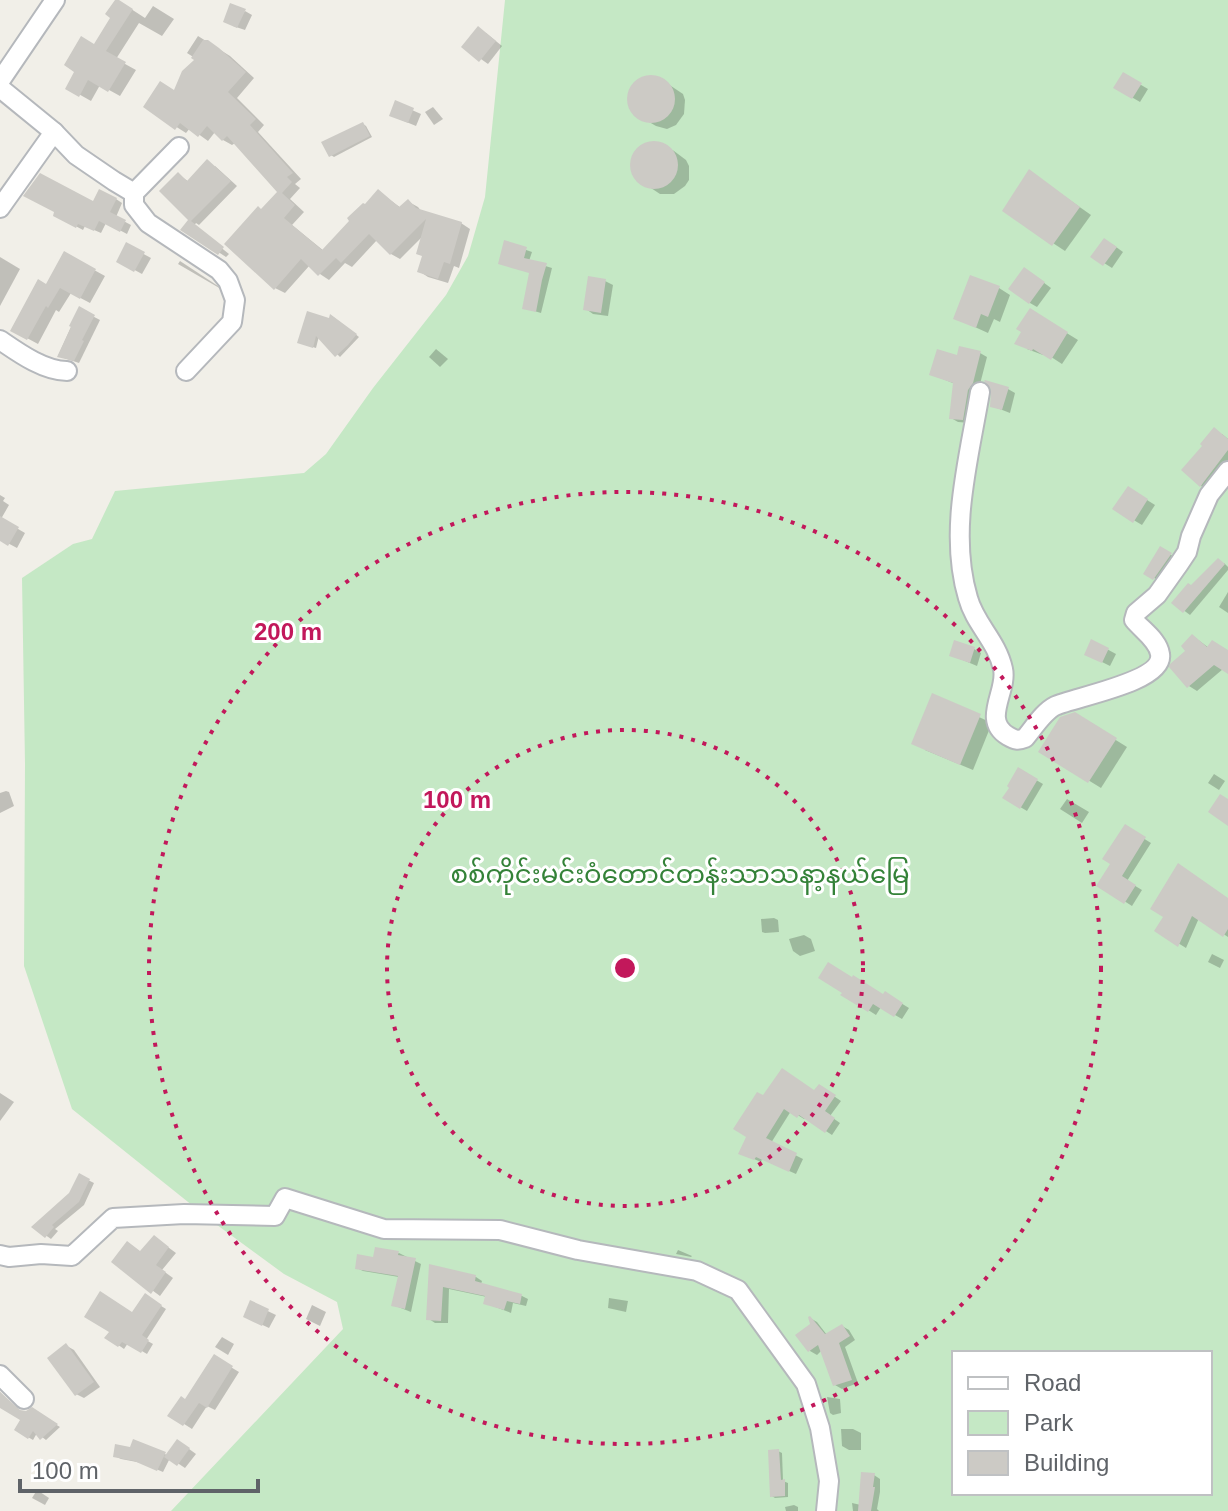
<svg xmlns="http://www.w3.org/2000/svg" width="1228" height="1511" viewBox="0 0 1228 1511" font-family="Helvetica,'Noto Sans Myanmar',sans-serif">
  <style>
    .green { fill: #c5e8c5; fill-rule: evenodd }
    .shadow { fill: #0003 }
    .building { fill: #cccac5 }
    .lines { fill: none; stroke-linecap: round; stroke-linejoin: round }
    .minor-casing { stroke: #b5b8bc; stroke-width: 22 }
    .minor { stroke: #fff; stroke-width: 18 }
    .ring { fill: none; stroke: #c2185b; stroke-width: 4; stroke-dasharray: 4 8 }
    .labels { text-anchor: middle; stroke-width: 6; stroke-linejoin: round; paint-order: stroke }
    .park-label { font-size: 26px; fill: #348238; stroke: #fff }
    .centre { fill: #c2185b; stroke: #fff; stroke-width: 4 }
    .ring-label { font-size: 24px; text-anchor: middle; font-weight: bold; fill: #c2185b; stroke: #fff; stroke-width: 6; stroke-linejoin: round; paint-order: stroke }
  </style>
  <rect width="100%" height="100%" fill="#f1efe8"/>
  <path class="green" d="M505 0H1228V1511H171L343 1329 337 1302 284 1274 213 1222 72 1109 24 966 25 764 22 578 73 544 92 539 115 491 304 473 326 454 373 388 446 295 468 256 485 197ZM954 1353H1210V1493H954Z"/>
  <g class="shadow">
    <polygon points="153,6 174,19 162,36 139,23 116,59 136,70 120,96 100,85 91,101 68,88 95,46 128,7 145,18"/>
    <polygon points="245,11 252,15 245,30 233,26"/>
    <polygon points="486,33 502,46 488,64 464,47"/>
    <polygon points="198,36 230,56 254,78 237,98 264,125 258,132 301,179 295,184 300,188 290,199 304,212 292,225 324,251 378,191 401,208 409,202 418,207 422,212 461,223 470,229 459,268 454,266 448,283 428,277 419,271 424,257 423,236 400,259 391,254 377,240 352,267 345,263 329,280 320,274 310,265 285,293 275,288 262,211 280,192 235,143 232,145 223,140 215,132 208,141 190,128 186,133 145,107 175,93 198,60 187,53"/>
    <polygon points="1124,75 1148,89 1140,102 1116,88"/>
    <polygon points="645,77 659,78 683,94 685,100 684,114 676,125 667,129 656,126 637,115 629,104 630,90 639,80"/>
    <polygon points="396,103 421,114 416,126 399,119"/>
    <polygon points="433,107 443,119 434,125 425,112"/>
    <polygon points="363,124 366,126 372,137 334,157 331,155"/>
    <polygon points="652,142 661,144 674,151 686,160 689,166 689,180 685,186 674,194 660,194 636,178 632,164 633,158 642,147"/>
    <polygon points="215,166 237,186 199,225 196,223 194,226 229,254 226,257 183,229 191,220 178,174 189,182"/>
    <polygon points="1030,172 1091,215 1065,251 1004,211"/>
    <polygon points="116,199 122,203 116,217 131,225 127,234 106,223 101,233 85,226 83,230 55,215 94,203"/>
    <polygon points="506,243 532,252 529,261 552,268 541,313 524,308 531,274"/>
    <polygon points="1112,244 1123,252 1112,268 1093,256"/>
    <polygon points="127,245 151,258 142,274 118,261"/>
    <polygon points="65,254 105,276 90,303 71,293 59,312 56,310 38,344 12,330 47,287"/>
    <polygon points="0,257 20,269 0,306"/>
    <polygon points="180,261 218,286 221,289 178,264"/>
    <polygon points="1032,274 1051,288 1037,307 1030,303"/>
    <polygon points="605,281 613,285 608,316 593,314 586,309"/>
    <polygon points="999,288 1010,295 1000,322 994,319 988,333 955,318"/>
    <polygon points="79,309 100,320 79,363 58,356"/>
    <polygon points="1031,311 1078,340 1062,364 1045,353 1043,355 1027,349"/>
    <polygon points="332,316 359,337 340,357 319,336 316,348 303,344 330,320"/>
    <polygon points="436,349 448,359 440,367 429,357"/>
    <polygon points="980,353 987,357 970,423 958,422 951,418 955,384 931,374 958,358"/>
    <polygon points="994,388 1008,389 1015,393 1010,413 992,406"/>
    <polygon points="1222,434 1228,439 1228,464 1208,490 1201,486"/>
    <polygon points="1128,488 1155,505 1142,525 1115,509"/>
    <polygon points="0,495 5,498 3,501 9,505 1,519 25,533 17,548 0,539"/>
    <polygon points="1161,549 1178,559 1161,582 1146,573"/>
    <polygon points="1224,563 1228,567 1228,570 1190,615 1174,603 1191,587"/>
    <polygon points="1228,592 1228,613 1219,607"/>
    <polygon points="1193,636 1209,648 1228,652 1228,672 1223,669 1197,691 1189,686 1188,651"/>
    <polygon points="1092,641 1116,654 1110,666 1094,658"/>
    <polygon points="974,649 981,653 977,666 951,655"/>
    <polygon points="933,696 992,723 973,770 925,750"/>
    <polygon points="1074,714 1127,747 1101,788 1041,751"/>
    <polygon points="1019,770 1043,784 1027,811 1005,798"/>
    <polygon points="1214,774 1225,781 1219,790 1208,783"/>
    <polygon points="6,791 9,792 14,806 0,813 0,793"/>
    <polygon points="1067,799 1089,812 1082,823 1060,809"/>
    <polygon points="1125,827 1151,843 1127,881 1142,890 1132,906 1099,885 1113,863"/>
    <polygon points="1228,898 1228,937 1199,918 1186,948 1157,930"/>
    <polygon points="774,918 778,920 779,932 765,933 762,932 761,919"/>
    <polygon points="804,935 811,939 815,951 800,956 793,951 789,939"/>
    <polygon points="1212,954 1224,960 1220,968 1208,962"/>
    <polygon points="843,994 884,997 886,994 909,1008 902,1019 881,1007 876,1015"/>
    <polygon points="819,1086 841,1101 830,1116 840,1123 832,1135 806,1118 804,1119 791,1111 771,1143 803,1159 796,1174 762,1159 761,1162 747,1156 763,1098 815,1093"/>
    <polygon points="0,1093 14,1102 0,1121"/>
    <polygon points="80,1176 94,1183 84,1205 55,1229 58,1231 51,1239 34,1227 71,1194"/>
    <polygon points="161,1242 176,1253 162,1270 173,1278 160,1296 114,1262 142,1253"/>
    <polygon points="678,1250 692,1256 691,1257 676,1254"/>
    <polygon points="399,1253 421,1264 411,1312 393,1305 399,1277 363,1271 357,1268 375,1259"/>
    <polygon points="431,1266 476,1277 482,1281 481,1284 522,1296 528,1299 526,1306 513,1303 511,1313 485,1303 487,1297 449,1289 448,1323 435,1323 429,1319"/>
    <polygon points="145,1296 166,1309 146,1340 153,1344 147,1354 128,1343 124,1349 107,1337 133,1314"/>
    <polygon points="609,1298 628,1301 626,1312 608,1308"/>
    <polygon points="251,1303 276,1315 269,1328 252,1320"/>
    <polygon points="312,1305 326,1312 320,1326 306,1319"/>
    <polygon points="810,1318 817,1322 827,1335 842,1326 849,1330 855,1340 845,1347 858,1383 842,1389 835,1385 822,1350 817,1355 810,1351 812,1324"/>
    <polygon points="222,1337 234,1344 228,1355 215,1347"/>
    <polygon points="67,1346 74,1350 100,1387 84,1398 76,1394"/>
    <polygon points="214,1357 239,1372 215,1410 207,1406 192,1429 170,1415 186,1401"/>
    <polygon points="0,1392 18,1411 27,1413 32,1410 60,1427 46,1440 37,1433 33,1440 16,1430 23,1419 0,1406"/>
    <polygon points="827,1397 840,1399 841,1413 833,1415 830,1413"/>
    <polygon points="841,1429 853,1429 861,1433 861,1450 849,1450 842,1446"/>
    <polygon points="185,1446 196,1454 185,1468 170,1458 163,1472 142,1463 121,1459 115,1456 165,1454 168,1456"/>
    <polygon points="778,1451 782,1453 783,1481 788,1483 788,1497 775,1498 772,1496"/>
    <polygon points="874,1475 880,1479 880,1492 877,1509 879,1511 853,1511 852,1503 861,1505"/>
    <polygon points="37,1490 49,1498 45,1505 32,1498"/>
    <polygon points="794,1505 798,1507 798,1511 786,1511 785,1507"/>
  </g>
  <g class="building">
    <polygon points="115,0 119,0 133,9 106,51 126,62 108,92 88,80 79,97 65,89 74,72 64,65 81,36 94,44 110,18 105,14"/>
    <polygon points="230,3 246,9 237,28 223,22"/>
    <polygon points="478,26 496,41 479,62 461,47"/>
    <polygon points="203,40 208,40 219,48 246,72 228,92 256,119 250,125 293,173 287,177 292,182 282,193 295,205 284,218 322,250 349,221 347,218 363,203 365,204 378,189 399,207 408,199 416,208 462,222 450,264 444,262 438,279 417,272 422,256 416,254 426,219 390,255 369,234 341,263 336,258 318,276 301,259 274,290 224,244 258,206 261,209 277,192 227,136 222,141 207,126 198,137 180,123 175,130 143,107 160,81 174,90 182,71 194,60 191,58"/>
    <polygon points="1123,72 1142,83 1132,99 1113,88"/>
    <circle cx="651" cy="99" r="24"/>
    <polygon points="395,100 414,108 408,123 389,116"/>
    <polygon points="363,122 370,136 329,157 321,142"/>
    <circle cx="654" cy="165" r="24"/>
    <polygon points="207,159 231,181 191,221 224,247 218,255 180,230 188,220 159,191 178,172 187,181"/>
    <polygon points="1029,169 1080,207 1052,246 1002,211"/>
    <polygon points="40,173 93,201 99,189 117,198 110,212 126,220 120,232 99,221 94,231 78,224 76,228 53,216 54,212 23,196"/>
    <polygon points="1104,238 1117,247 1103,266 1090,257"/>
    <polygon points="504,240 527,247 524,258 547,263 542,280 536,312 522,309 529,273 498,264"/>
    <polygon points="126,242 145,252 134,272 116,262"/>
    <polygon points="64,251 96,269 80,299 60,288 48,308 46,306 27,340 10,331 38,279 46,284"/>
    <polygon points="1024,267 1045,282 1029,304 1008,289"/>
    <polygon points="970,275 1000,286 988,317 981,314 976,328 953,319"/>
    <polygon points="588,276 606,279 601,313 583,310"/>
    <polygon points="79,306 95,315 82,340 84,341 74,361 57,357 71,327 69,326"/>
    <polygon points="1030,308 1068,332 1051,360 1033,349 1032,351 1014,344 1021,332 1016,329"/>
    <polygon points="307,311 329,318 330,314 357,334 348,345 335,357 316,336 313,348 297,343"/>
    <polygon points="959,346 981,351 973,383 968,390 963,420 949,419 953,383 929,375 937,349 957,355"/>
    <polygon points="985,380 1009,387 1002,410 990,407 991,389 984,381"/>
    <polygon points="1214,427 1228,439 1228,450 1200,487 1181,470 1202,446 1200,444"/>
    <polygon points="1128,486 1148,499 1133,523 1112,509"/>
    <polygon points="0,516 19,527 8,546 0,541"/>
    <polygon points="1160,546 1172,553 1153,580 1143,574"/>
    <polygon points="1218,558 1225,564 1183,613 1171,603 1188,583 1191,585"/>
    <polygon points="1192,634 1207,647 1212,640 1228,650 1228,674 1214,665 1187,688 1169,667 1170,664 1185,651 1181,646"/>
    <polygon points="1091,639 1109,648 1102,663 1084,655"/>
    <polygon points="954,640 975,647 970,663 949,656"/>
    <polygon points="932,693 981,714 960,765 911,744"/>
    <polygon points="1075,712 1117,738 1088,783 1038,752 1060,717"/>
    <polygon points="1018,767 1038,779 1020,809 1002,798 1009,788 1007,786"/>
    <polygon points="1220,794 1228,799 1228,826 1208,812"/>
    <polygon points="1125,824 1146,837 1122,876 1136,885 1124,904 1096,886 1110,864 1102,859"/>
    <polygon points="1178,863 1228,898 1228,929 1223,937 1192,916 1178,947 1154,931 1163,917 1150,909"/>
    <polygon points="828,962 852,977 853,975 883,994 885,991 903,1003 894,1017 873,1004 868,1012 840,995 842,993 818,978"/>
    <polygon points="782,1068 814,1090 819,1084 836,1095 825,1111 835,1118 825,1133 799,1115 797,1118 784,1109 766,1138 797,1153 789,1172 756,1157 754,1160 738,1154 746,1137 733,1129 757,1092 763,1095"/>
    <polygon points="79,1173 90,1179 79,1202 52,1225 54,1227 45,1238 31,1227 69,1193"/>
    <polygon points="154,1235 169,1247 156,1265 166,1272 151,1294 111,1262 127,1241 140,1251"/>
    <polygon points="375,1247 399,1251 398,1255 416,1258 405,1309 391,1306 398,1276 355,1269 357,1254 373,1257"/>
    <polygon points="429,1264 476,1275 475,1281 522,1294 520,1304 507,1301 504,1310 483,1304 485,1296 443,1287 441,1321 426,1320"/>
    <polygon points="100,1291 132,1312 145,1293 162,1305 142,1335 149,1340 141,1353 122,1342 118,1347 104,1338 109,1332 84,1317"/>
    <polygon points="250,1300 269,1309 262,1326 243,1317"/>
    <polygon points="810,1316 825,1334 842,1324 850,1336 839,1343 852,1380 833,1386 818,1345 808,1352 795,1335 810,1324 808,1317"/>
    <polygon points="66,1343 94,1382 75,1396 47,1358"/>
    <polygon points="214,1354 233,1366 207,1408 199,1403 183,1426 167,1416 181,1396 185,1399"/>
    <polygon points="0,1392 20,1410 26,1411 32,1407 58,1424 40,1440 33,1431 28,1439 14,1430 20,1420 0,1408"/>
    <polygon points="133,1439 166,1452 157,1471 134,1461 113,1457 115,1444 130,1447"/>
    <polygon points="177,1439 190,1448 177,1466 164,1457"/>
    <polygon points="779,1449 781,1480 785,1479 785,1496 770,1497 768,1450"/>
    <polygon points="861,1472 875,1473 873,1487 875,1487 871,1511 858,1511"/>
  </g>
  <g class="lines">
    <defs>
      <g id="minor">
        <polyline points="0,81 55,0"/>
        <polyline points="0,88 54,132 76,155 114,181 134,193 179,147"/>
        <polyline points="134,193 134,205 148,223 219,270 228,281 235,300 232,322 186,371"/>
        <polyline points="0,208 54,132"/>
        <path d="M0 340C19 353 44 371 67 371"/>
        <path d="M980 392C969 459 948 531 968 598 975 624 997 641 1003 669 1008 691 981 720 1008 736 1015 740 1018 741 1025 738 1033 729 1043 712 1055 706 1074 697 1165 682 1160 654 1158 640 1142 630 1134 620L1136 613 1157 595 1179 564 1187 552 1191 536 1209 495 1228 471"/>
        <polyline points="0,1255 9,1257 41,1254 72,1256 113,1218 184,1214 275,1216 285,1198 384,1229 500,1230 578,1250 697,1271 738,1290 806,1384 820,1428 829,1481 826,1511"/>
        <polyline points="0,1375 24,1399"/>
      </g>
    </defs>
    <use href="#minor" class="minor-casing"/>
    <use href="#minor" class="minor"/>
  </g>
  <g class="ring">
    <circle cx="625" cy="968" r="238"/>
    <circle cx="625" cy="968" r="476"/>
  </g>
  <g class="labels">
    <g class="park-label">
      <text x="680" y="883">စစ်ကိုင်းမင်းဝံတောင်တန်းသာသနာ့နယ်မြေ</text>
    </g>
  </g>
  <circle cx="625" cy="968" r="12" class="centre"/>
  <g class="ring-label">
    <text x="288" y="640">200 m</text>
    <text x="457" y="808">100 m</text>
  </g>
  <rect x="952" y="1351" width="260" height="144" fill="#ffffff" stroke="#bfc1c3" stroke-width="2"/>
  <rect x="968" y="1377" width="40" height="12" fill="#ffffff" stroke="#bfc1c3" stroke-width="2"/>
  <text x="1024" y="1391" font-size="24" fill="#5f6368">Road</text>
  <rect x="968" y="1411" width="40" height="24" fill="#c5e8c5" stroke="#bfc1c3" stroke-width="2"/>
  <text x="1024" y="1431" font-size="24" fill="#5f6368">Park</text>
  <rect x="968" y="1451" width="40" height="24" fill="#cccac5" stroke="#bfc1c3" stroke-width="2"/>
  <text x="1024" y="1471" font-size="24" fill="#5f6368">Building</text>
  <path d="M20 1479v12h238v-12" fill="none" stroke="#5f6368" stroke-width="4"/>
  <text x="32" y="1479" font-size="24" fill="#5f6368" stroke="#ffffff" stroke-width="6" paint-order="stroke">100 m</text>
</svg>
